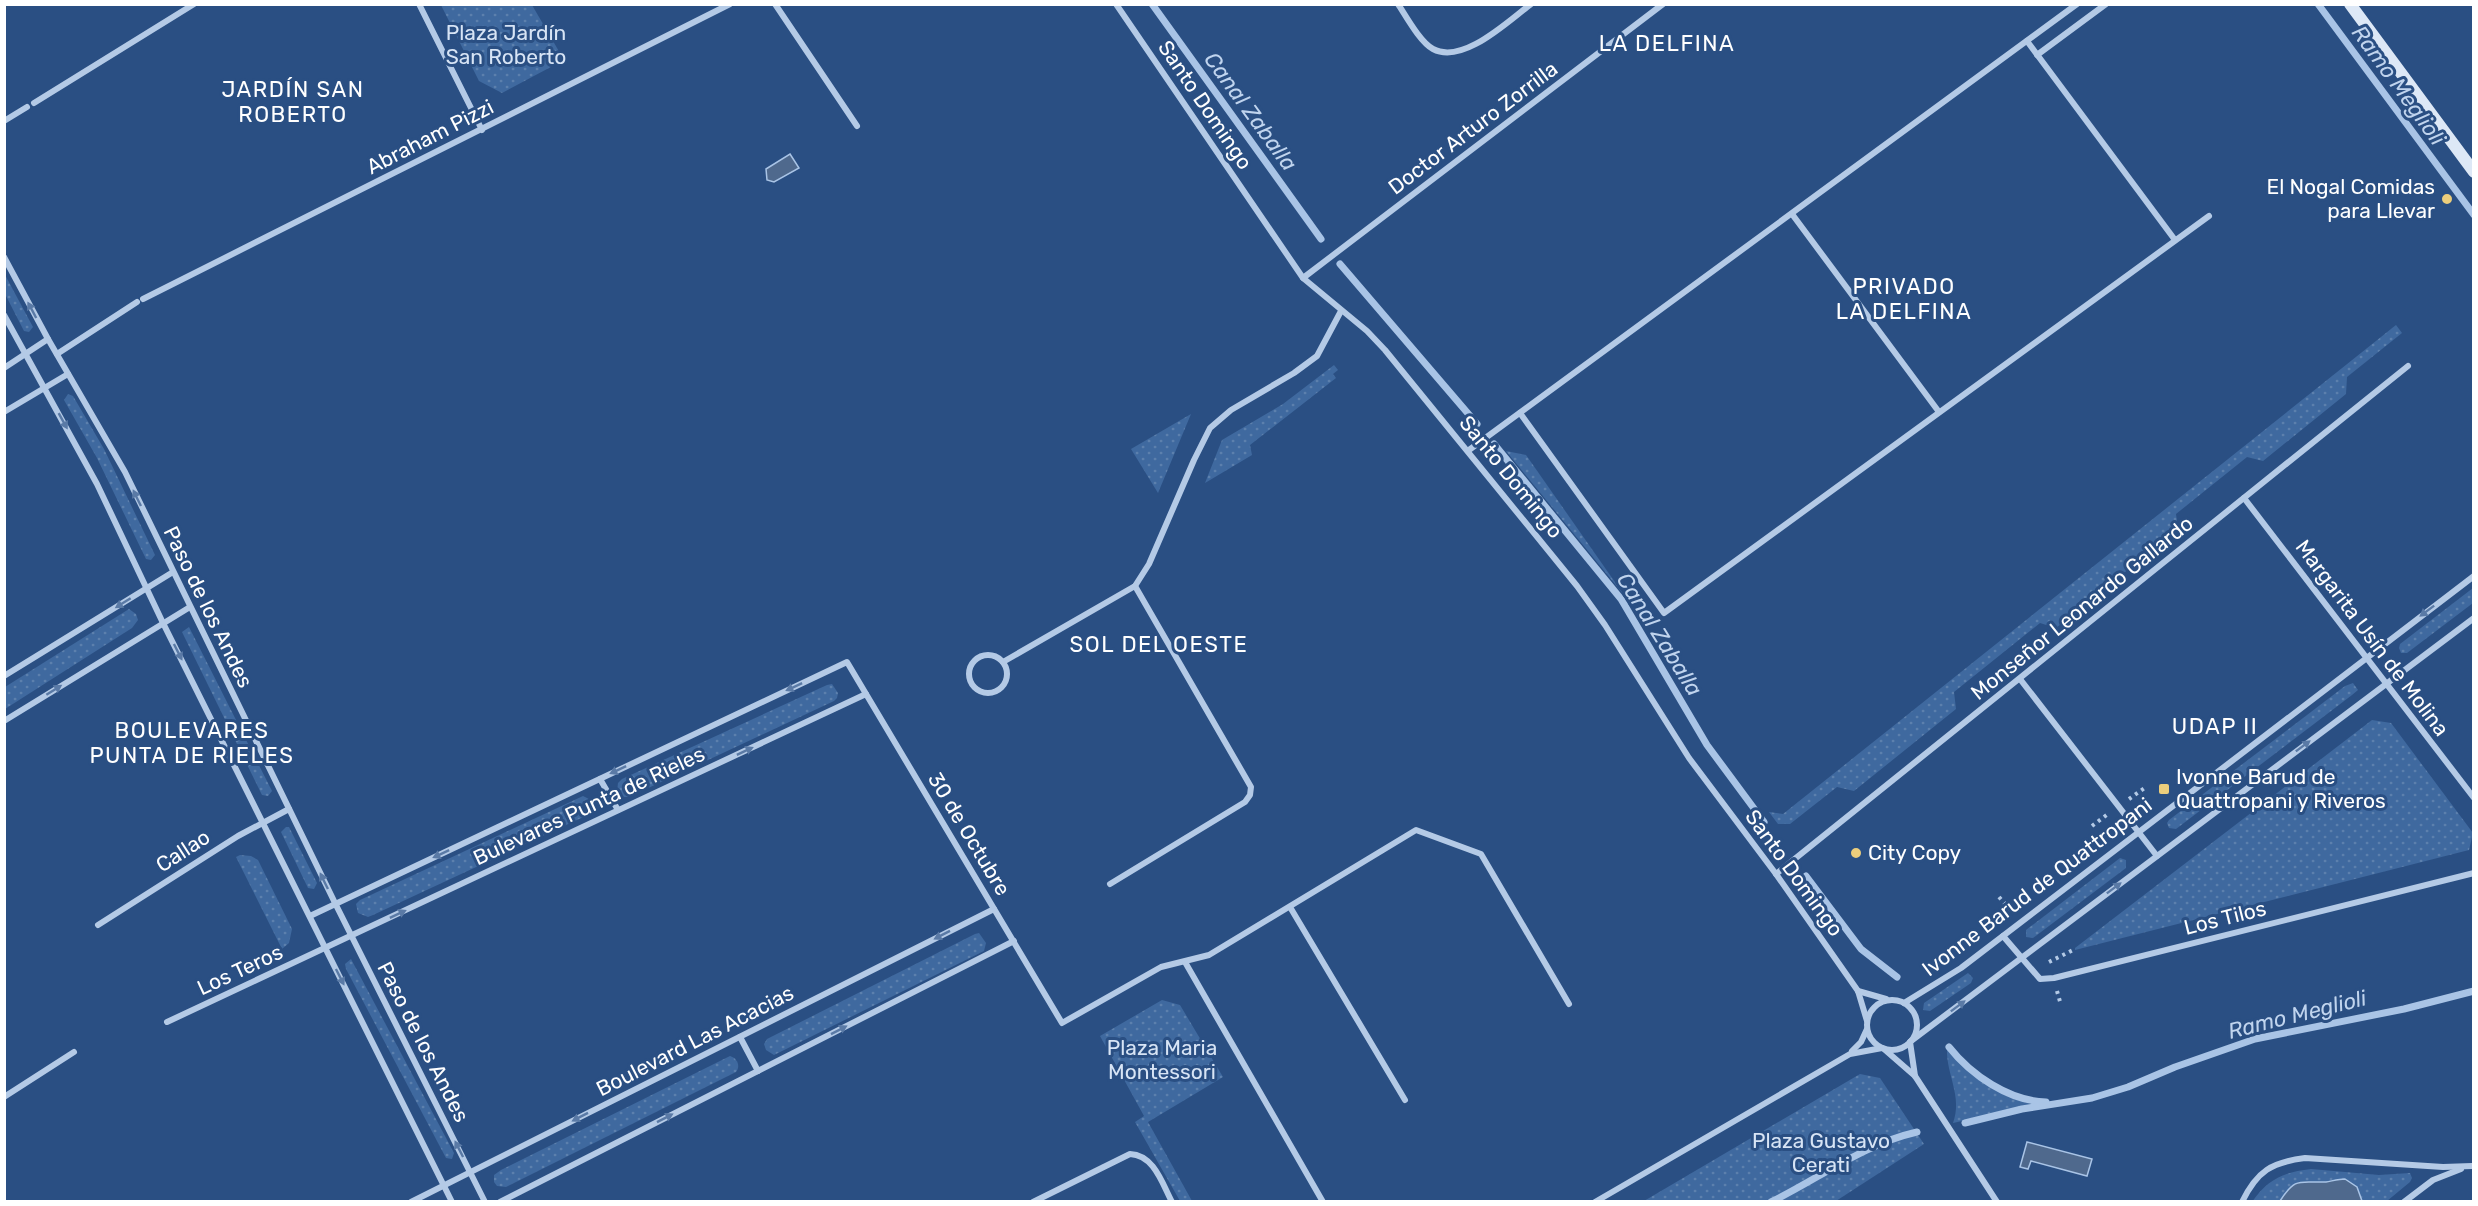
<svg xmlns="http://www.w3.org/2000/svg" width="2478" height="1206" viewBox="0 0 2478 1206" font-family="Rubik,sans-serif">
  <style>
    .grass { fill: url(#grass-dots) }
    .water { fill: #4f698d; stroke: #a9c4e6; stroke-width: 1.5 }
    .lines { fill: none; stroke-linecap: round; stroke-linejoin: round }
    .stream { stroke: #a9c4e6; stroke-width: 7 }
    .path { stroke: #b4cae6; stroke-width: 4; stroke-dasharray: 3 4.5; stroke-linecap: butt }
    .minor { stroke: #b4cae6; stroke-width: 6 }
    .secondary { stroke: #dde8f6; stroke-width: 12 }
    .oneway { fill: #5a7aa6 }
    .poi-dot { fill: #ecce7c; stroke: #2a4f83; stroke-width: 2 }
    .labels { text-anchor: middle; stroke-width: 6; stroke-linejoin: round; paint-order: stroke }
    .park-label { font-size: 21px; fill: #d7e4f5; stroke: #2a4f83 }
    .street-label { font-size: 21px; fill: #fff; stroke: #2a4f83 }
    .poi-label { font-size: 21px; fill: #fff; stroke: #2a4f83; text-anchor: start }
    .neighbourhood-label { font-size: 22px; letter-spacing: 1.5px; fill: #fff; stroke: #2a4f83 }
    .water-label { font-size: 22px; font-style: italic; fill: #c0d4ee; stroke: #2a4f83 }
  </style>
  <defs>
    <pattern id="grass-dots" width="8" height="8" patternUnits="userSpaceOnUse" patternTransform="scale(1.5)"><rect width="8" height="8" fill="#3f699f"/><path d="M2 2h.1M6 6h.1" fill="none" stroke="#5c80ad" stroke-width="1.8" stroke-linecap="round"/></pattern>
  </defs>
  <rect width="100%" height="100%" fill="#2a4f83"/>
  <g class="grass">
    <polygon points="441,5 532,5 564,60 502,93 479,81"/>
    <polygon points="4,273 33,327 29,332 24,331 5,294"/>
    <polygon points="2396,325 2402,333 2347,377 2346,394 2263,461 2247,457 2176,514 2178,529 2056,628 2040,623 1954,692 1956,709 1854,791 1837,787 1790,824 1778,824 1769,812 1783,814"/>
    <polygon points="1334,365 1338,370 1333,374 1336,378 1250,445 1252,455 1205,483 1222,440 1283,404"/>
    <polygon points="68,394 73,396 104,449 155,555 151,560 146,559 97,458 64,400"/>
    <polygon points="1191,414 1158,493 1131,449"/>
    <polygon points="1506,451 1526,455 1624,595"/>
    <polygon points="2473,588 2473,603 2407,653 2401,653 2399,648 2400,644"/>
    <polygon points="129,609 136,614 138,620 132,628 5,709 5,687"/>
    <polygon points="189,627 272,791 268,796 262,795 182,632"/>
    <polygon points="2353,683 2358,690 2352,695 2176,829 2169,828 2167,823 2169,820 2345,686"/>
    <polygon points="832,684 838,693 837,698 834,701 629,797 624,797 617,792 618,783 622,779 827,685"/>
    <polygon points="2372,720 2391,723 2473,833 2469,850 2075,950 2075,948"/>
    <polygon points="583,796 593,801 595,806 592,813 373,915 368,917 358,913 356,904 360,900"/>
    <polygon points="286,827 289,827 317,883 314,889 308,888 281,832"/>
    <polygon points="240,855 251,856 258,860 292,929 289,943 282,949 236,857"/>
    <polygon points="2120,858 2126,860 2126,868 2033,938 2026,937 2026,930"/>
    <polygon points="979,933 986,943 984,951 774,1055 766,1050 764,1044 767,1039 975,934"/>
    <polygon points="351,959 454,1153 452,1159 446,1158 346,969 345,964"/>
    <polygon points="1968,973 1973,978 1971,983 1930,1011 1923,1010 1924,1003"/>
    <polygon points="1162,1000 1180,1005 1223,1077 1148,1122 1192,1201 1180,1201 1135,1122 1144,1116 1100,1036"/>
    <path d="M1947 1049C1971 1076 1999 1095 2034 1105L1953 1123C1963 1097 1946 1074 1947 1049Z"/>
    <path d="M730 1056C737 1058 741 1066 736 1072L506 1187 497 1186 494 1182V1175L501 1170Z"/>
    <polygon points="1860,1074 1880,1078 1924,1144 1836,1201 1644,1201"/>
    <path d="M2311 1169 2379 1175 2410 1173 2412 1178 2410 1182 2387 1201 2252 1202C2268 1179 2284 1172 2311 1169Z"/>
  </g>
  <g class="water">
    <polygon points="790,154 799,168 774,182 767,180 766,169"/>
    <polygon points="2027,1142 2092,1159 2087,1176 2031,1161 2028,1169 2020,1167"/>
    <path d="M2345 1179 2357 1187 2362 1201H2280C2296 1176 2300 1183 2326 1182 2332 1181 2339 1179 2345 1179Z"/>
  </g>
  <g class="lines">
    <g class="stream">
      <polyline points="1152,4 1321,239"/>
      <polyline points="2318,4 2474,215"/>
      <polyline points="1340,264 1477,424"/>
      <polyline points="1494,444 1621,599 1707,745 1764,822"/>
      <polyline points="1806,876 1861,949 1897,977"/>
      <path d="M1949 1047C1971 1075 2009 1101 2046 1102"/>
      <polyline points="1965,1123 2022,1109 2092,1098 2128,1087 2175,1067 2255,1039 2404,1009 2474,991"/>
      <path d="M1771 1202C1820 1178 1864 1144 1917 1132"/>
    </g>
    <g class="path">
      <polyline points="2129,799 2146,787"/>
      <polyline points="2092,826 2108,814"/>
      <polyline points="1999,897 2013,913"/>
      <polyline points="2049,962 2073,950"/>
      <polyline points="2057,991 2061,1005"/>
    </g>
    <g class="minor">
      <polyline points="419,4 482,130"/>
      <polyline points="775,4 857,126"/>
      <polyline points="1116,4 1303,278 1367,331 1385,350 1577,586 1605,625 1689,758 1776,874 1858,991 1867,1021"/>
      <path d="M1398 4C1406 16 1420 42 1433 49 1463 65 1508 21 1531 4"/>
      <polyline points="2027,41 2175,240"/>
      <polyline points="2037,55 2106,4"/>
      <polyline points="34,103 194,4"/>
      <polyline points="4,121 27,107"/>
      <polyline points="1792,214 1939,412"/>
      <polyline points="4,257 48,339 125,472 335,903 485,1202"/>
      <polyline points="1303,278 1663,4"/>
      <polyline points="143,299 730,4"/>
      <polyline points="4,315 97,484 163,623 452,1202"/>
      <polyline points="57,354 137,302"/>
      <polyline points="4,368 48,339"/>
      <polyline points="4,412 68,374"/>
      <polyline points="1520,413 1664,613 2209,216"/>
      <polyline points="1469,450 2077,4"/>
      <polyline points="2244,498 2474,798"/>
      <circle cx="988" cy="674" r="19"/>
      <polyline points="1003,662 1135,586 1149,564 1194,460 1210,428 1231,410 1294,373 1317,356 1341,311"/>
      <polyline points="4,676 173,572"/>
      <polyline points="2020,679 2157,856"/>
      <polyline points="4,721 190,607"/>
      <polyline points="600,779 618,810"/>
      <polyline points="1776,874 2408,366"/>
      <polyline points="1110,884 1245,802 1250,795 1251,787 1135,586"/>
      <polyline points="1290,907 1405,1100"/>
      <polyline points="310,916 847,662 1062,1023 1161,967 1209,955 1416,830 1481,854 1569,1004"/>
      <polyline points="98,925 238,836 289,809"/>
      <polyline points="2003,936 2040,979 2054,978 2474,873"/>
      <polyline points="1185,962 1323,1202"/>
      <polyline points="1858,991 1886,999"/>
      <circle cx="1892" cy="1025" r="25"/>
      <polyline points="1904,1003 1961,968 2474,576"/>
      <polyline points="167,1022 866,694"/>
      <polyline points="740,1037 758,1071"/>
      <polyline points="1911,1041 2474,618"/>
      <polyline points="1910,1042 1915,1076"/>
      <polyline points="1884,1049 1915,1076 1997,1202"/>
      <polyline points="1852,1051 1861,1042 1867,1029"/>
      <polyline points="4,1097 74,1052"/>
      <polyline points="411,1202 994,909"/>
      <polyline points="500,1202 1014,941"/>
      <path d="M1033 1202 1130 1154C1154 1155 1162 1183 1172 1202"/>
      <polyline points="1595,1202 1850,1054 1882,1048"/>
      <path d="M2242 1202C2257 1171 2272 1162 2305 1158L2443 1167 2472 1166"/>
      <polyline points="2404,1202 2433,1180 2461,1169"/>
    </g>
    <polyline class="secondary" points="2350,4 2474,172"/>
  </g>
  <defs><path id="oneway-solid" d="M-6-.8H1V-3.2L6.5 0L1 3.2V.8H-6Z" transform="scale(1.5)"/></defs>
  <g class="oneway">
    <use href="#oneway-solid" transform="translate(32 310) rotate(-118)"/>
    <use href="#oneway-solid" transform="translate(63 421) rotate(61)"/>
    <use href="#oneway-solid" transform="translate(137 498) rotate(-116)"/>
    <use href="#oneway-solid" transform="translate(123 603) rotate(148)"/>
    <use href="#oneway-solid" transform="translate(2427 611) rotate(143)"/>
    <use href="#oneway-solid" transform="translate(178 652) rotate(63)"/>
    <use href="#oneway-solid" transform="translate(794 687) rotate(155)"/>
    <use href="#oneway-solid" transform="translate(54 690) rotate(-32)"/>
    <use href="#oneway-solid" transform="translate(2303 746) rotate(-37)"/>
    <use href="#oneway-solid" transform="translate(745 751) rotate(-25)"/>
    <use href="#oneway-solid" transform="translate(618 770) rotate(155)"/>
    <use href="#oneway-solid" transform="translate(441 854) rotate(155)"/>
    <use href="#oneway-solid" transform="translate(324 881) rotate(-116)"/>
    <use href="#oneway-solid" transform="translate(2114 888) rotate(-37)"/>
    <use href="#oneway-solid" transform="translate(398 914) rotate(-25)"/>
    <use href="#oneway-solid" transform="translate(942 935) rotate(153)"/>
    <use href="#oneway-solid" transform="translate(340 977) rotate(63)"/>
    <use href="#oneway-solid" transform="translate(1958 1006) rotate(-37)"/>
    <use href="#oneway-solid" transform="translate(839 1030) rotate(-27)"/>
    <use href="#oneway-solid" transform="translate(580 1117) rotate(153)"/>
    <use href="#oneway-solid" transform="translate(665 1118) rotate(-27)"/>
    <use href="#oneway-solid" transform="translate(459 1149) rotate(-117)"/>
  </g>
  <g class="poi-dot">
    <circle cx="2447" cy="199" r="6"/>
    <rect x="2158" y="783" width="12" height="12" rx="3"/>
    <circle cx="1856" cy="853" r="6"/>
  </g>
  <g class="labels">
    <g class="park-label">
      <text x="506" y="40">Plaza Jardín<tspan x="506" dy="24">San Roberto</tspan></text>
      <text x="1162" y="1055">Plaza Maria<tspan x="1162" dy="24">Montessori</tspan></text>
      <text x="1821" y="1148">Plaza Gustavo<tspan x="1821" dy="24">Cerati</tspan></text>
    </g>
    <g class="street-label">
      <text transform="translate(1205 105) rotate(56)" y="7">Santo Domingo</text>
      <text transform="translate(1473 128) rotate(-37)" y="7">Doctor Arturo Zorrilla</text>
      <text transform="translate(430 137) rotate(-27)" y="7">Abraham Pizzi</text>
      <text transform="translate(1511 477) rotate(51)" y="7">Santo Domingo</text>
      <text transform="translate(208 607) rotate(64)" y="7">Paso de los Andes</text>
      <text transform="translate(2082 608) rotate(-39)" y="7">Monseñor Leonardo Gallardo</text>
      <text transform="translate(2372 638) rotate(53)" y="7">Margarita Usín de Molina</text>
      <text transform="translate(589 806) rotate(-25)" y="7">Bulevares Punta de Rieles</text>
      <text transform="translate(969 834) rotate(59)" y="7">30 de Octubre</text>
      <text transform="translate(183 851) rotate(-33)" y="7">Callao</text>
      <text transform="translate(1794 873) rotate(54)" y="7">Santo Domingo</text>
      <text transform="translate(2037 887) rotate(-37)" y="7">Ivonne Barud de Quattropani</text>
      <text transform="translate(2225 918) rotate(-14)" y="7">Los Tilos</text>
      <text transform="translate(240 970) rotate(-25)" y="7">Los Teros</text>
      <text transform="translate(695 1041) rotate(-27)" y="7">Boulevard Las Acacias</text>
      <text transform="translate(423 1042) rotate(63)" y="7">Paso de los Andes</text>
    </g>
    <g class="poi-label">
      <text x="2435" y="194" text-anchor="end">El Nogal Comidas<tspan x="2435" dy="24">para Llevar</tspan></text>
      <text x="2176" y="784">Ivonne Barud de<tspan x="2176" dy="24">Quattropani y Riveros</tspan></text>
      <text x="1868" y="860">City Copy</text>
    </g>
    <g class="neighbourhood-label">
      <text x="1667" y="51">LA DELFINA</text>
      <text x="293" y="97">JARDÍN SAN<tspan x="293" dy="25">ROBERTO</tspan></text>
      <text x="1904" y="294">PRIVADO<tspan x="1904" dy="25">LA DELFINA</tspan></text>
      <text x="1159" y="652">SOL DEL OESTE</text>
      <text x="2215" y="734">UDAP II</text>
      <text x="192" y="738">BOULEVARES<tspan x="192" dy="25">PUNTA DE RIELES</tspan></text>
    </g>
    <g class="water-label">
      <text transform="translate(2399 85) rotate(54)" y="8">Ramo Meglioli</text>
      <text transform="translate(1251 111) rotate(54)" y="8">Canal Zaballa</text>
      <text transform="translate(1660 634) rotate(58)" y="8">Canal Zaballa</text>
      <text transform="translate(2297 1014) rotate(-14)" y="8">Ramo Meglioli</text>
    </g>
  </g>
  <rect width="2478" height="1206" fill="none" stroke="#ffffff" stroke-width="12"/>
</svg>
